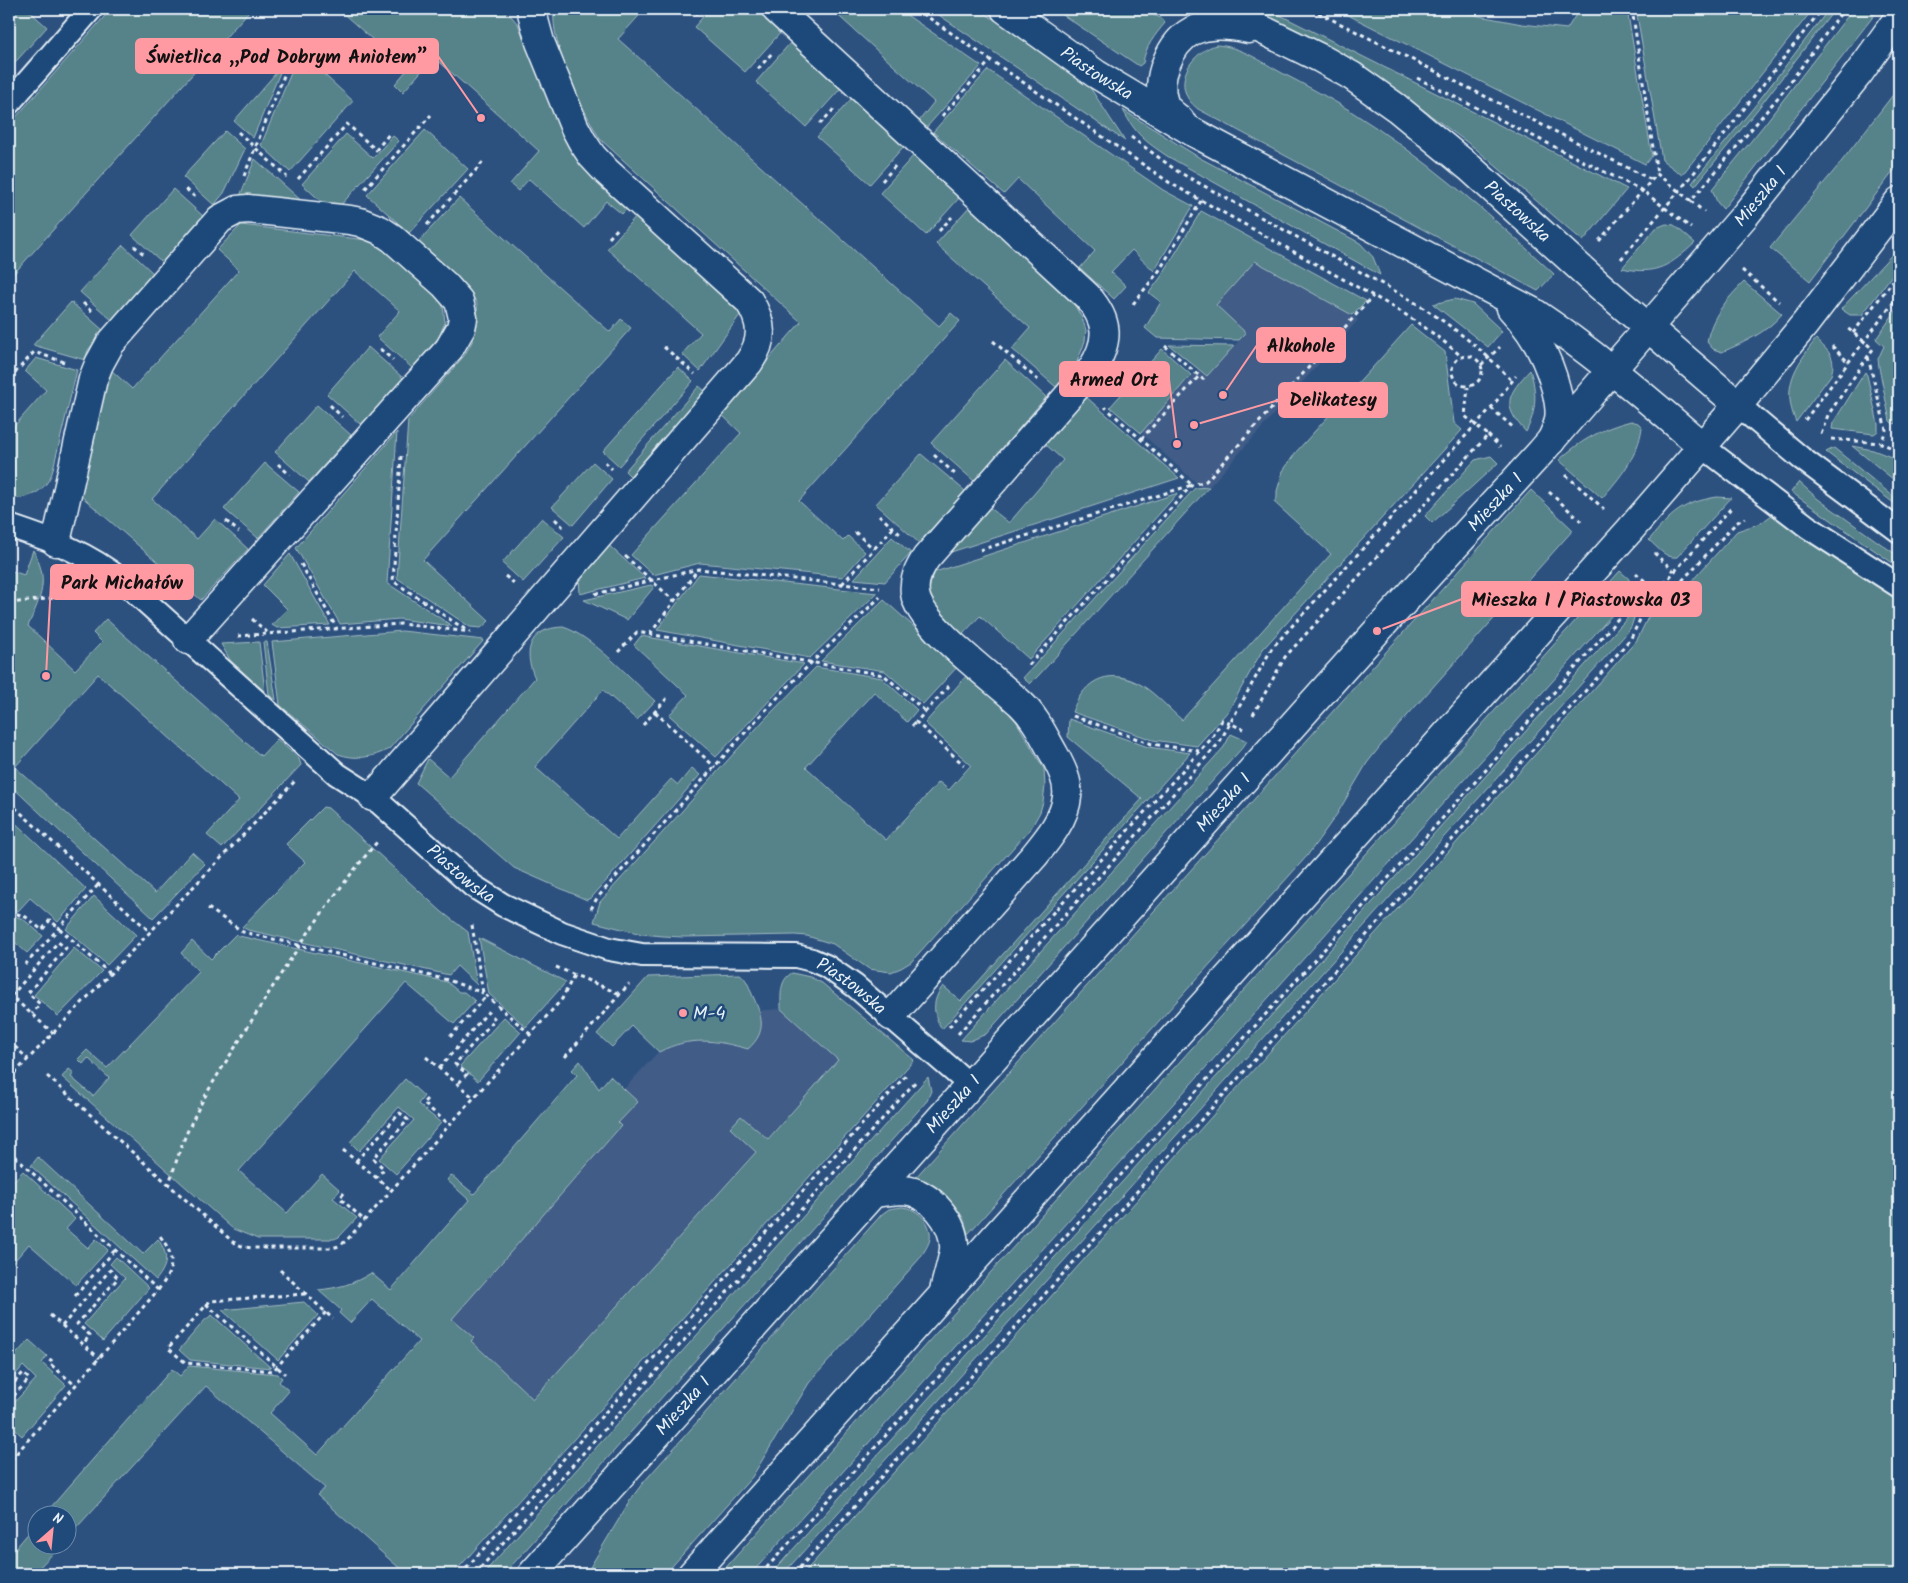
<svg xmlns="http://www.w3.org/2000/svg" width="1908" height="1583" viewBox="0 0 1908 1583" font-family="Kalam,sans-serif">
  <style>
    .built { fill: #415c87 }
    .green { fill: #57828a; stroke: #a0bac1 }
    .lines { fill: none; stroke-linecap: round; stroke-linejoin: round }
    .service-casing { stroke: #e8f1f8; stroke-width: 26 }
    .minor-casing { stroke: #e8f1f8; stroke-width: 31 }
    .tertiary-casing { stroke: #e8f1f8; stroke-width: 31 }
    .path { stroke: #e8f1f8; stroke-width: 3; stroke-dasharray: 4 4; stroke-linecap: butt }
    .service { stroke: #1f4a7a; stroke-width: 22 }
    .minor { stroke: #1f4a7a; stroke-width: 28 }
    .tertiary { stroke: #1f4a7a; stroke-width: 28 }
    .poi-dot { fill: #ff9aa2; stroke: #1f4a7a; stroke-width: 2 }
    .labels { text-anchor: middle; stroke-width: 5; stroke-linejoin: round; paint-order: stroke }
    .street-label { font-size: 18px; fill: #e8f1f8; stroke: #1f4a7a }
    .poi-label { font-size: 18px; fill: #e8f1f8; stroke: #1f4a7a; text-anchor: start }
    .leader { fill: none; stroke: #ff9aa2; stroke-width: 2 }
    .callout-dot { fill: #ff9aa2; stroke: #1f4a7a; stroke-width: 2 }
    .callout { fill: #ff9aa2; stroke: #ff9aa2; stroke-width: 2 }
    .callout-label { font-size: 19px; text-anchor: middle; font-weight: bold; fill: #111 }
  </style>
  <rect width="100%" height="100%" fill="#2d517f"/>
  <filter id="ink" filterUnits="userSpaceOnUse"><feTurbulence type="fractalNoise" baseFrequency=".02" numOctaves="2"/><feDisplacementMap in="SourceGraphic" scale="10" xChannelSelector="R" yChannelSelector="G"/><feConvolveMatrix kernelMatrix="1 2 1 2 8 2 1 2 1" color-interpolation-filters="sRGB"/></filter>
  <g filter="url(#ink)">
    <g class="built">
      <polygon points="1255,261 1352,315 1358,320 1209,487 1202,488 1141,433 1198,369 1207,376 1246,333 1216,305"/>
      <polygon points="781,1009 838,1060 533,1399 471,1341 474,1338 452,1319 621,1126 618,1123 638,1102 624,1089 669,1040 705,1014"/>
    </g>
    <g class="green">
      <polygon points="17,9 27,9 47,27 9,69 9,18"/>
      <polygon points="111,9 251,9 9,279 9,125"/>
      <polygon points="338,9 500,9 511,16 518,24 561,128 628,207 622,214 606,201 584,228 529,179 518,191 510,184 539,151 434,57 403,92 395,84 407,70"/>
      <path d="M554 9H645L618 39 939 326 951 313 960 321 799 501 843 541 848 536 865 552 843 577 700 563 653 575 631 555 741 433 721 414 801 322 600 139C582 108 550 45 554 9Z"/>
      <polygon points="710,9 755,9 781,32 745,72 694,27"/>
      <polygon points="831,9 898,9 981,66 926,128 919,121 934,102"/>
      <polygon points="930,9 978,9 1001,24 1089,86 1125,141"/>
      <path d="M1054 9H1138L1161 18 1165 23C1155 35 1145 47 1143 63L1139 66Z"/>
      <polygon points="1249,9 1268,9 1627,189 1583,241 1476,149 1406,97 1379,78"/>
      <polygon points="1336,9 1457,9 1479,16 1522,24 1567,29 1577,13 1627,9 1652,156 1645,164"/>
      <polygon points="1636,9 1813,9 1682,175 1662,160"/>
      <polygon points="1829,9 1835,9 1757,110 1695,186 1692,183 1754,107"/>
      <polygon points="1853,9 1879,9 1723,209 1717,202 1712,189 1764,125"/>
      <polygon points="791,42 841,88 806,127 756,82"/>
      <path d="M1216 45C1240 46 1262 62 1282 73 1305 85 1328 97 1349 110 1424 157 1490 214 1554 274L1538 291 1198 109C1193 105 1188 100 1186 94 1177 72 1198 50 1216 45Z"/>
      <polygon points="305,57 353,101 290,172 261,145 291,73"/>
      <polygon points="283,65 253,138 234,121"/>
      <polygon points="988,70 1163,190 1193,206 1154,271 1132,250 1111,272 1126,286 1114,299 1080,268 1095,251 1018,179 1004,194 933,132"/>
      <polygon points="1899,87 1899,164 1810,281 1770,248 1838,166"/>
      <polygon points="852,98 904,146 870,184 817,137"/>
      <path d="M1123 110 1200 158 1360 243 1373 257 1380 275 1167 156C1145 141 1136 135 1123 110Z"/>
      <polygon points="425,130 468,169 409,233 367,195"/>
      <polygon points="225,131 245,149 224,193 214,205 183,177"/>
      <polygon points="346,134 373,158 393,136 399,141 339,207 326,206 302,184"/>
      <polygon points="914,155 960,197 926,235 880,193"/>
      <polygon points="255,159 304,203 240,196"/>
      <polygon points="173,189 204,217 163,263 132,235"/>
      <polygon points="459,198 610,332 621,319 631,328 423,560 489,621 481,628 470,627 397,578 408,420 464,356 473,340 478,321 477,303 471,294 452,272 418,242"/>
      <polygon points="970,206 1067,292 1082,318 1086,330 1085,341 1081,352 1076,364 1056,387 1012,349 1030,328 936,244"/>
      <polygon points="1201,211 1366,301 1352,315 1255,261 1216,305 1246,333 1239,340 1157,338 1145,328 1161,302 1149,293 1161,277"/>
      <polygon points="637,215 742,312 700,371 682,354 701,333 607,249"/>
      <path d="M1666 224 1674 225 1695 243C1671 265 1656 276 1622 268L1656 228Z"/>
      <polygon points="241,225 367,240 385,250 437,296 443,306 445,322 439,337 412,368 377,337 400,311 355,271 152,499 197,539 215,519 248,549 201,600 80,495 110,369 132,389 239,270 217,250"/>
      <polygon points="123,245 154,274 113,321 80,292"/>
      <polygon points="1899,247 1899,266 1862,315 1850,315 1841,309"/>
      <path d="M1744 282 1782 314C1766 333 1745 342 1722 352L1713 349 1707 342C1711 317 1727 299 1744 282Z"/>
      <polygon points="1455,299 1473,304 1502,331 1488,347 1433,304"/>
      <polygon points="71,302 104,331 88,350 85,360 33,345"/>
      <polygon points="1899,306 1899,419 1897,423 1893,424 1890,421 1879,367 1878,359 1884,346 1876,339"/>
      <path d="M1411 325 1445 352 1454 423 1462 430 1263 649 1229 710 1197 746 1153 740 1072 712C1085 677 1112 667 1143 686 1157 695 1169 709 1182 720L1331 554 1274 502 1277 498V491L1283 471 1296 452Z"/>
      <path d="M1816 339C1828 351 1837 357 1831 375L1796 422C1781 387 1795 367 1816 339Z"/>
      <polygon points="1169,345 1234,346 1207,376"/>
      <polygon points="368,347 403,378 361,425 327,394"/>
      <polygon points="1162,349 1191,375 1141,433 1110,407"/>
      <path d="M36 358 77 370 52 473C44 493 30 498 9 499V432L46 390 25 371Z"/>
      <polygon points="1005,360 1046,397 974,481 931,443"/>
      <polygon points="678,367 693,381 619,466 603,451"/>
      <path d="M1530 370C1537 392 1537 410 1526 432 1501 405 1507 395 1530 370Z"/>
      <polygon points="1865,372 1867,375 1878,424 1878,431 1874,434 1832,429 1833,423"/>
      <polygon points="699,386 705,391 630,476 625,471"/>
      <polygon points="1085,396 1179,478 948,553 988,506 1009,523 1063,460 1044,443"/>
      <polygon points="317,405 351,435 309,482 275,452"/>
      <path d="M1631 421 1638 423 1642 427C1639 455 1619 479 1602 498L1559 460C1581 440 1603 428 1631 421Z"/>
      <polygon points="397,432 387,583 452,626 399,619 340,624 296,548"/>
      <polygon points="1852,446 1873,450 1899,460 1899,484"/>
      <polygon points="1834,448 1899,501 1899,507 1826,452"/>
      <polygon points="921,454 965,491 919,543 876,504"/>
      <polygon points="1491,456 1498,463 1432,523 1425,516 1475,460"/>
      <polygon points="593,462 612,479 573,525 552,507"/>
      <polygon points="265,463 299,492 258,538 224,509"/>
      <polygon points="1799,482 1818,499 1898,556 1898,563 1894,564 1791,492"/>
      <polygon points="1209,487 1039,675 1030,684 1023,678 1195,488"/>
      <path d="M1531 490 1573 530 1382 744 1367 763 1337 814 1307 856 968 1234C966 1229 966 1223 963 1218 955 1201 933 1184 915 1178Z"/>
      <path d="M1178 493 1029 659 980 616 962 635C941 617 922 603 932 573Z"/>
      <path d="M1717 497 1731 498 1677 557C1666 559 1657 547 1649 540 1672 513 1681 503 1717 497Z"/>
      <polygon points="1772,515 1899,600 1899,1573 1898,1574 803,1574 1600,682 1637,640 1653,607 1662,614 1737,531 1761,523"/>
      <polygon points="542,518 564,537 523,582 502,563"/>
      <polygon points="892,537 911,553 885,582 854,579"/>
      <polygon points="605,542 645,578 580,594 579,576"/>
      <path d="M33 550C50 581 41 596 28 626L75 670 102 642 93 633 106 619 261 756 277 739 299 759 301 765 222 848 207 835 239 800 98 674 15 767 155 893 192 852 205 864 153 918 9 784V570L24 575Z"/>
      <polygon points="290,554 330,625 277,628 272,625 287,609 263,585"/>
      <polygon points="1620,571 1629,579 1630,595 751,1574 720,1574"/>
      <polygon points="699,574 877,593 810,658 657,630"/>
      <polygon points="651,585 654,587 627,620 584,600"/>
      <polygon points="884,600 958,666 923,704 885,671 821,661"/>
      <polygon points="1638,606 1631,627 1626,634 783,1574 771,1574"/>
      <path d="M563 627C591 635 632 680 655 701L637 720 603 690 535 767 617 839 671 779 678 785 692 768 700 775 592 897 587 900 514 868 416 783 428 759 449 777 535 678C522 650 530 628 563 627Z"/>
      <path d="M402 631 484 640 389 749C372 758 356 760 338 754L280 705 272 642Z"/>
      <polygon points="641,636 804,664 716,757 669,715 688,695 634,645"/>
      <polygon points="259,642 265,692 230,660 221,644"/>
      <polygon points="263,642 267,642 276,700 269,695"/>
      <polygon points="816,667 882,678 917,710 907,722 874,692 806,767 886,840 939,782 949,790 971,765 925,723 968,674 1012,714 1044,769 1045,786 1043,802 1040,812 1031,828 911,962 901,968 891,972 869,969 833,944 807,936 795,935 683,937 663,936 642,934 594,922 600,902 764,720"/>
      <path d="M1069 719 1148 747 1190 753 942 1029C932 1014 932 1000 943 986L961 1001 1142 799 1068 737Z"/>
      <polygon points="1231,734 1247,741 1243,747 986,1034 970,1041 961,1040 1224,747"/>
      <polygon points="323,807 328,808 442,912 468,932 477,985 457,966 449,975 248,930 242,927 305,862 286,844"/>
      <polygon points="9,817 86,889 58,922 30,898 18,911 9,907"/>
      <polygon points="94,896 136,935 107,965 66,929"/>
      <polygon points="9,914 23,919 43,936 27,953 9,937"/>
      <polygon points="236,934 239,936 447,982 459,992 464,992 475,1001 454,1024 406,983 239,1171 287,1213 322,1174 340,1190 333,1198 357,1218 339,1237 334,1239 258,1239 233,1229 62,1077 69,1069 74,1073 71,1077 93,1096 109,1078 88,1058 83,1064 78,1059 87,1050 107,1068 199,972 181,953 192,941 211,959"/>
      <polygon points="479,938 566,982 526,1027 489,994"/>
      <polygon points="74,948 102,971 58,1016 34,995"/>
      <path d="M792 973 810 977 822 983 914 1060 453 1574H406L317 1495 325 1488 206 1386 68 1537V1516L44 1515 172 1369 180 1376 189 1366 278 1374 282 1378 279 1382 289 1391 270 1413 317 1455 419 1341 372 1299 350 1323 339 1313 341 1310 318 1290C338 1288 354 1284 371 1273L391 1290 469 1200 447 1180 451 1175 474 1194 577 1075 572 1070 580 1061 599 1089 610 1076 638 1102 618 1123 621 1126 452 1319 474 1338 471 1341 533 1399 756 1152 730 1128 741 1116 768 1139 838 1060 781 1009C781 996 779 980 792 973Z"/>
      <path d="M740 974C747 979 749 987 752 994 762 1016 768 1031 748 1049 716 1040 689 1036 659 1052L632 1026 612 1047 597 1034 648 977Z"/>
      <polygon points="504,1017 521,1032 478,1081 460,1066"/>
      <polygon points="928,1077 931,1091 926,1102 504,1574 483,1574"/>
      <polygon points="405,1079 424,1096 418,1104 441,1123 396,1174 379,1159 414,1120 399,1107 359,1151 350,1142"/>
      <path d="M38 1157 143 1254 158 1239C169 1255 168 1265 156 1280L31 1166Z"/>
      <polygon points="23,1171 75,1219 66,1229 88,1248 96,1239 108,1250 76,1285 29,1244 9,1267 9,1186"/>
      <path d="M902 1207C915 1208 928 1218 930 1232 932 1241 925 1250 920 1258L809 1383 752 1477 665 1574H586L631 1499 642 1484 882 1214 889 1209Z"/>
      <polygon points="116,1257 149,1288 103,1341 84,1324 125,1278 110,1264"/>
      <polygon points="304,1302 318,1315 278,1360 222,1310"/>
      <polygon points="212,1315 271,1368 190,1360 179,1350 205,1320"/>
      <polygon points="29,1340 47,1356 42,1363 66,1385 22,1436 9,1424 9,1408 36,1379 23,1366 9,1382 9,1362"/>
      <polygon points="37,1523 38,1546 60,1546 33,1574 9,1574 9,1556"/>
    </g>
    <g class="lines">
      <defs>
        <g id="service">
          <polyline points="9,103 91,9"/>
          <polyline points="1738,405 1801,458 1899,531"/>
          <polyline points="1702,446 1808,527 1899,586"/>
          <path id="s1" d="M9 526C54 541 86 552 124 582L337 774 373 797 473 886 503 905 562 933 609 949 642 955 796 956 812 960 826 966 855 986 970 1085"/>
        </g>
        <g id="minor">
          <path d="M776 9 1087 296C1109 321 1110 340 1092 369L926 558C919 569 913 580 915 593 918 625 996 680 1021 704 1036 718 1044 737 1054 754 1061 767 1069 782 1067 797 1065 819 1047 840 1034 856L891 1016"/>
          <path id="s2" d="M1005 9 1096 74 1193 132 1533 312C1593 352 1647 399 1702 446"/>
          <path id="s3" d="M1220 9 1320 58 1352 76 1397 108 1470 168 1599 285 1738 405"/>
          <path d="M1180 120C1174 115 1167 111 1164 103 1155 80 1170 43 1192 31 1209 23 1231 25 1249 29"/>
          <path d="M1511 308C1534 332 1548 357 1556 389 1558 398 1561 409 1559 419 1558 427 1554 434 1551 441"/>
          <polyline points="56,542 93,379 99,364 110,344 220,219 237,210 248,209 350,220 360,222 380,230 392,238 445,285 459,301 463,318 461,328 449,349 188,640"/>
          <path d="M373 797 749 362C764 340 763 323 749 301L606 171 592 156 582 141 574 126 540 42 531 9"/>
        </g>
        <g id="tertiary">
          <path d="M873 1193C883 1192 894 1190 904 1190 930 1192 956 1223 954 1250 952 1263 947 1278 944 1291"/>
          <path id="s4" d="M532 1574 1377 631 1541 452 1746 214 1859 73 1899 17"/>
          <polyline points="692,1574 1629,531 1738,405 1805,324 1899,201"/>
        </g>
      </defs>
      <use href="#service" class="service-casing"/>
      <use href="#minor" class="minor-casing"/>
      <use href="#tertiary" class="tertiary-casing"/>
      <g class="path">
        <path d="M916 9 1170 183 1395 308C1419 323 1441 338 1462 357"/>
        <polyline points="1311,9 1652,180"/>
        <polyline points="1632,9 1657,174"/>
        <polyline points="696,14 701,9"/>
        <polyline points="758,69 772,53"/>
        <polyline points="1417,78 1643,191 1691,228"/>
        <polyline points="942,116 990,61"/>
        <polyline points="820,124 835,108"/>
        <polyline points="238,132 287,177"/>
        <path d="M1131 137 1177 171 1404 296C1443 319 1481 347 1512 381"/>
        <polyline points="244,176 287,68 311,41"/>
        <polyline points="298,179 347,124 376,150 390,133"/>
        <polyline points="882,181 895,166"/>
        <polyline points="186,189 195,197"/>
        <polyline points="365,189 431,115"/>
        <polyline points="1691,201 1704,212"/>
        <polyline points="427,225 484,161"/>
        <polyline points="939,231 952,217"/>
        <polyline points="609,238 619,227"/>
        <polyline points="1599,241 1657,174 1691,201 1785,89 1844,9"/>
        <polyline points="134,246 145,255"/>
        <polyline points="1621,259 1690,178 1822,9"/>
        <polyline points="1742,270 1779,302"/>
        <polyline points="83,303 94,313"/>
        <polyline points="1133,304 1159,271 1201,201"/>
        <polyline points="1853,333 1899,273"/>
        <polyline points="993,341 1038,380"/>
        <polyline points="1165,346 1204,380"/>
        <polyline points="1832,346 1849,363"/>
        <polyline points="664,347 695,374"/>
        <polyline points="380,349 393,360"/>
        <circle cx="1467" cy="371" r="15"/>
        <polyline points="1868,357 1886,430 1881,443"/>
        <polyline points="1481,365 1500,347"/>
        <polyline points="15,373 34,352 64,362"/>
        <polyline points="330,405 342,417"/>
        <polyline points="1491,408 1515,429"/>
        <polyline points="1805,420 1899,295"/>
        <polyline points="1821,434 1828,415 1873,349 1846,327"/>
        <polyline points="1488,435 1500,447"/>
        <polyline points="1141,439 1200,375"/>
        <polyline points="1831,439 1881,443 1899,451"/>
        <polyline points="934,455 956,475"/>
        <polyline points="401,456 393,581 469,632"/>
        <polyline points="605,462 612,469"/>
        <polyline points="278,464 290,475"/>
        <polyline points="1566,475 1604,509"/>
        <polyline points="1549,492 1581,521"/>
        <polyline points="879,515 901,535"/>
        <polyline points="555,519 563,527"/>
        <polyline points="226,521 239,532"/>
        <polyline points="855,532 874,549"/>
        <polyline points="980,550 1192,485 1105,407"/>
        <polyline points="1654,553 1674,571"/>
        <polyline points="625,556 674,601"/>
        <polyline points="301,564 337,629"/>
        <polyline points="1636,573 1665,599 1736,523 1745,518"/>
        <polyline points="505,576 514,583"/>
        <polyline points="842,584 893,528"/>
        <polyline points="595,594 699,569 880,588"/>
        <polyline points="9,603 56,598"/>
        <polyline points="252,619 268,633"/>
        <polyline points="650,634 698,569"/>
        <polyline points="238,636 401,624 471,632"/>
        <polyline points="618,652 637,632 884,675 925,711"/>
        <polyline points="1029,665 1192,485 1206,481 1373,296"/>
        <polyline points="949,686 916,722 964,765"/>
        <polyline points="655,712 715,767"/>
        <polyline points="1253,715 1285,657 1488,435 1465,416 1468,387"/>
        <polyline points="1073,716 1152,744 1199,751"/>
        <polyline points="643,725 668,697"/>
        <polyline points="912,726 916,722"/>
        <polyline points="9,802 149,931"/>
        <polyline points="208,908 243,932 448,980 483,993"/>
        <polyline points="591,909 597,898 759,717 811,663 880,597"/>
        <polyline points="9,911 26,917 42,930 50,920 109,973"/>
        <polyline points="472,925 483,993 530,1034"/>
        <polyline points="25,965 98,885"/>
        <polyline points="556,967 620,994"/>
        <polyline points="9,994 53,1033"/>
        <polyline points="11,996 58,942 66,948 28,993 40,1004 32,1014"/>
        <polyline points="949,1027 1212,738 1222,720 1243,729"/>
        <polyline points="958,1034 1219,743 1272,648 1491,408 1516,376"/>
        <polyline points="450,1037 486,996"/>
        <polyline points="9,1041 28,1059"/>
        <polyline points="426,1057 474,1098"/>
        <polyline points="565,1057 629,984"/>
        <polyline points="439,1068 488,1012 495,1019 455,1064 467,1074 458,1084"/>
        <polyline points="47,1076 233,1242 244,1247 253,1248 332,1248 339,1246 346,1241 562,999 574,975"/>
        <polyline points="9,1079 296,780"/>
        <polyline points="427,1099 423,1103 450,1125"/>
        <polyline points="343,1150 391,1190"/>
        <polyline points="9,1151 158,1290 9,1462"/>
        <polyline points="356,1161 400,1113 408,1120 373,1158 384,1169 376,1178"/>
        <path d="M168 1186C175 1167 180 1147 189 1128 204 1094 225 1064 244 1033 285 966 327 901 377 842"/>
        <polyline points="344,1193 340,1198 364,1220"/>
        <polyline points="280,1270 333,1319"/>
        <path d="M158 1290C174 1270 176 1257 160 1236"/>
        <polyline points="305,1294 210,1301 168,1348 186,1363 273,1371 326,1312"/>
        <polyline points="75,1296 115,1250"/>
        <polyline points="206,1304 285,1374"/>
        <polyline points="50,1315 99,1358"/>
        <polyline points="62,1326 110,1270 118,1278 77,1324 90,1335 83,1344"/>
        <polyline points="52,1359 49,1363 75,1385"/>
        <polyline points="9,1388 23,1373 29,1379 9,1401"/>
        <polyline points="9,1448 16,1454"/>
        <polyline points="461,1574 908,1073"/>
        <polyline points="475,1574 917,1080"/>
        <polyline points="761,1574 1503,751 1648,584"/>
        <polyline points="794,1574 1596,679 1631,638 1650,599 1732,507"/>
      </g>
      <use href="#service" class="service"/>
      <use href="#minor" class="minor"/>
      <use href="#tertiary" class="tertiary"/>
    </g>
  </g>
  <circle class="poi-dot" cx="683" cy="1013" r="5"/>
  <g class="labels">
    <g class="street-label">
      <text dy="6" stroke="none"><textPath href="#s2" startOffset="112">Piastowska</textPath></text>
      <text dy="6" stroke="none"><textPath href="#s4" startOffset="1846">Mieszka I</textPath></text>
      <text dy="6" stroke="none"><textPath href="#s3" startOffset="362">Piastowska</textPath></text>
      <text dy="6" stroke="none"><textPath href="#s4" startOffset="1441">Mieszka I</textPath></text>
      <text dy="6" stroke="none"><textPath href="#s4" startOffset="1036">Mieszka I</textPath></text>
      <text dy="6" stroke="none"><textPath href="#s1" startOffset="575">Piastowska</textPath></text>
      <text dy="6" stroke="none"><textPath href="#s1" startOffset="994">Piastowska</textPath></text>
      <text dy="6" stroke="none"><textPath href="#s4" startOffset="631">Mieszka I</textPath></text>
      <text dy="6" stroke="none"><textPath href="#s4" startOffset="226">Mieszka I</textPath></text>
    </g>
    <g class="poi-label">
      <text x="693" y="1019">M-4</text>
    </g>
  </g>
  <path class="leader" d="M481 118L438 56M1223 395L1257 345M1177 444L1169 379M1194 425L1279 400M46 676L51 582M1377 631L1462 599"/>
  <g class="callout-dot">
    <circle cx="481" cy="118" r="5"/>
    <circle cx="1223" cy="395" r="5"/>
    <circle cx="1177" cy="444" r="5"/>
    <circle cx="1194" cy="425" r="5"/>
    <circle cx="46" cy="676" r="5"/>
    <circle cx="1377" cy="631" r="5"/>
  </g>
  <g class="callout">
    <rect x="136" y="39" width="302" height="34" rx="5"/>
    <rect x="1257" y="328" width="88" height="34" rx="5"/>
    <rect x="1060" y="362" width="109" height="34" rx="5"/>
    <rect x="1279" y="383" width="108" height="34" rx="5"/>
    <rect x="51" y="565" width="142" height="34" rx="5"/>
    <rect x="1462" y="582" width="239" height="34" rx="5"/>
  </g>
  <g class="callout-label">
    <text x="287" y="63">Świetlica „Pod Dobrym Aniołem”</text>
    <text x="1301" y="352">Alkohole</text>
    <text x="1114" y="386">Armed Ort</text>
    <text x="1333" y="406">Delikatesy</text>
    <text x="122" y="589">Park Michałów</text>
    <text x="1581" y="606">Mieszka I / Piastowska 03</text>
  </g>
  <rect width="1908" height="1583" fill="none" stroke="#1f4a7a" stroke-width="30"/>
  <rect x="15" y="15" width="1878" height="1553" fill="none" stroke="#e8f1f8" stroke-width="2" filter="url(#ink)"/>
  <g transform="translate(52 1530) rotate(27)"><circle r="24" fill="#1f4a7a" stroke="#6f8dac"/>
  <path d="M0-4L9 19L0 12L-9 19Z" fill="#ff9aa2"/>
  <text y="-8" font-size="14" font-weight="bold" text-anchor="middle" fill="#e8f1f8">N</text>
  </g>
</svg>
